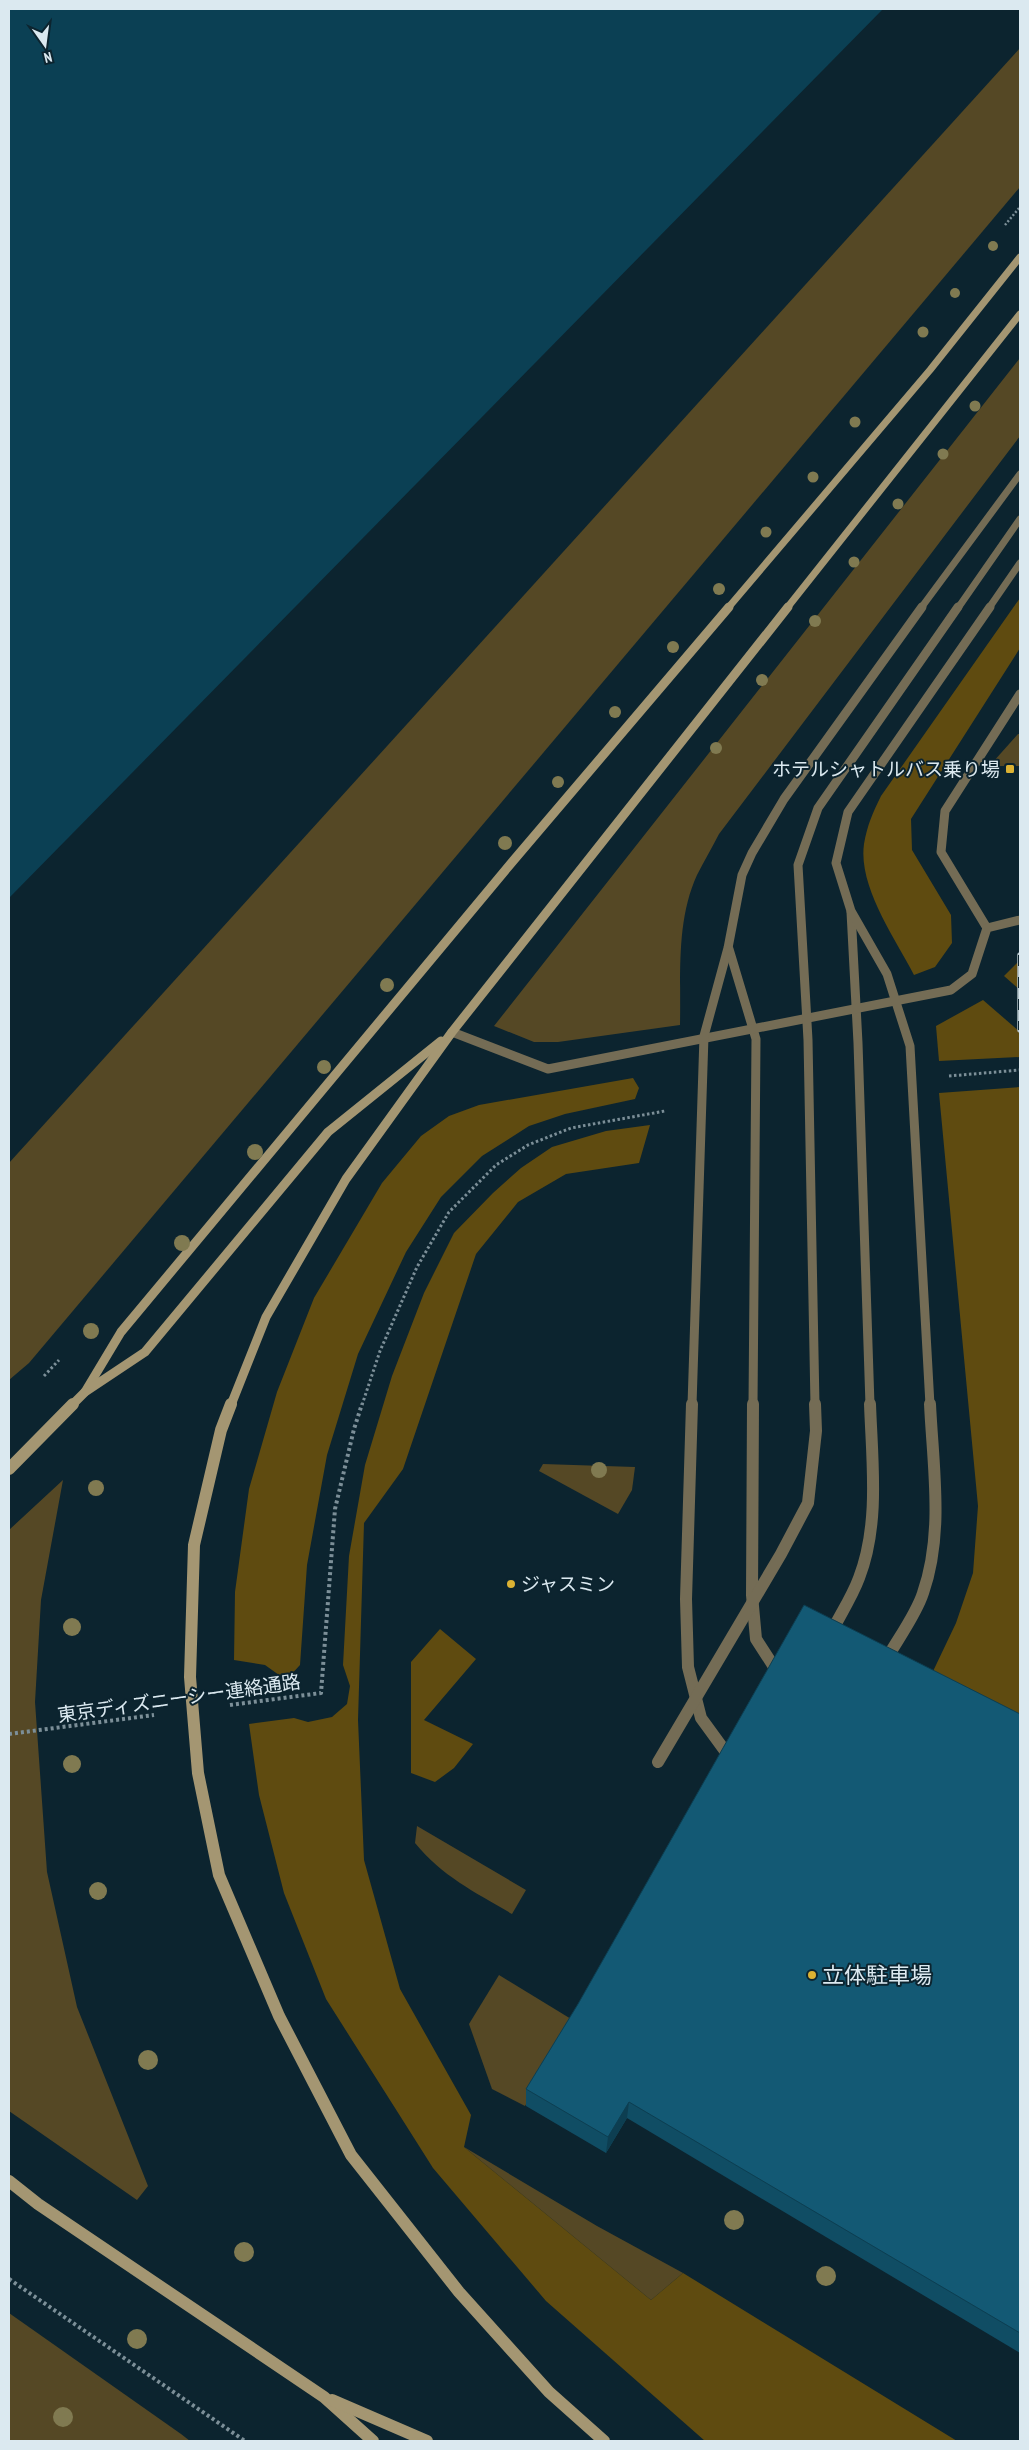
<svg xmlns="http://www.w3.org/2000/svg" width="1029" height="2450" viewBox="0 0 1029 2450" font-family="'PT Sans Narrow','Noto Sans JP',sans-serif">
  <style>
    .green { fill: #554825 }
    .forest { fill: #5f4b10 }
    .water { fill: #0b4054 }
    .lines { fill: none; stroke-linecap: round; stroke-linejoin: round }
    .path-far2 { stroke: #7c8f98; stroke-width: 2.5; stroke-dasharray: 2 2; stroke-linecap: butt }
    .path-far1 { stroke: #7c8f98; stroke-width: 3; stroke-dasharray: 2.5 2.5; stroke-linecap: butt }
    .path { stroke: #7c8f98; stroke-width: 4; stroke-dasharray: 3 3; stroke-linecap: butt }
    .lane-far2 { stroke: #746c55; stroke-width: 7 }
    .lane-far1 { stroke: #746c55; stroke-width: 9 }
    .lane { stroke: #746c55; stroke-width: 12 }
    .secondary-far2 { stroke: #a49672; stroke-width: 7 }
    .secondary-far1 { stroke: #a49672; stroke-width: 9 }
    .secondary { stroke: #a49672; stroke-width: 12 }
    .rail-casing { stroke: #b2c2c9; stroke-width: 5.5 }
    .rail { stroke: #0c242f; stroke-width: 4; stroke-dasharray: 11; stroke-linecap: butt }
    .tree { fill: #807a51 }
    .wall { fill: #104d64 }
    .shaded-wall { fill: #0d3e51 }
    .building { fill: #135974; stroke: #0d3e51 }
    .poi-dot { fill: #dcb233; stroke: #0c242f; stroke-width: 2 }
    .labels { text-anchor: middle; stroke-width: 4; stroke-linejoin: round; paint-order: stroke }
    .poi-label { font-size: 19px; fill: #dbe9f0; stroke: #0c242f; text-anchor: end }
    .street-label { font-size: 19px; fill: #dbe9f0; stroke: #0c242f }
    .near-poi-label { font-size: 22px; fill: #dbe9f0; stroke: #0c242f; text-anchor: start }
  </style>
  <rect width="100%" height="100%" fill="#0c242f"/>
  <g class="green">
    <polygon points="1020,48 1020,187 29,1363 9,1380 9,1163"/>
    <path d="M1020 358V436L719 834C712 848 704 861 697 875 676 921 681 975 680 1025L558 1042H534L494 1026Z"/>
    <polygon points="1018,734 1020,734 1020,766 997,766 993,762"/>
    <polygon points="543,1464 635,1467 632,1490 618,1514 539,1471"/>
    <polygon points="63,1480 41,1600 35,1702 47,1872 77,2007 148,2186 137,2200 9,2111 9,1530"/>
    <path d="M417 1826 526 1890 512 1914C475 1892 443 1877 415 1843Z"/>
    <polygon points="499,1975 576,2022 525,2106 492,2089 469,2024"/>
    <polygon points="464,2147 597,2226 683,2273 651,2300"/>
    <polygon points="9,2313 181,2434 190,2441 9,2441"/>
  </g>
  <g class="forest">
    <path d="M1020 598V648L911 819 912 850 951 915 952 943 935 967 914 975C895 938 858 887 864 844 867 826 873 812 881 796Z"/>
    <polygon points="1020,960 1020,990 1004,976"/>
    <polygon points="983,1000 1020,1032 1020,1057 939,1061 936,1026"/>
    <polygon points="633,1078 639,1088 635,1099 565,1114 529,1126 482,1156 441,1197 406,1252 358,1354 327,1455 307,1565 300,1665 288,1678 279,1675 265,1665 234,1660 235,1592 249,1489 277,1392 314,1298 382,1183 421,1136 449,1116 479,1105"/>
    <polygon points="1020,1087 1020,1735 926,1686 956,1623 973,1573 978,1506 939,1093"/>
    <polygon points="650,1125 639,1163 566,1174 518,1202 476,1254 403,1469 364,1523 358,1720 364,1860 400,1989 471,2115 464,2147 651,2300 683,2273 957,2441 705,2441 546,2301 433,2168 326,1999 284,1893 259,1795 249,1724 294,1718 308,1722 332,1717 347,1704 350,1686 343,1665 349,1556 365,1465 392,1376 424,1293 454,1233 493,1193 521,1168 552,1147 606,1131"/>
    <polygon points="440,1629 476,1659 424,1720 473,1744 454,1768 435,1782 411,1773 411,1662"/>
  </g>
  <polygon class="water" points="9,9 883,9 9,898"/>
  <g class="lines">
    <polyline class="path-far2" points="1005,225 1020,207"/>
    <g class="path-far1">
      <polyline points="949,1076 1020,1070"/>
      <polyline points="44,1376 59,1360"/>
      <polyline points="362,1405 380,1351 417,1267 449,1212 496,1165 528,1145 571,1128 665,1111"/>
    </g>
    <g class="path">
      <polyline points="230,1705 321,1693 335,1509 354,1429 362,1404"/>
      <polyline points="9,1734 154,1715"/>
      <polyline points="9,2279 245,2441"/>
    </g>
    <g class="lane-far2">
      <polyline points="921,608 1020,474"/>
      <polyline points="958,608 1020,519"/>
      <polyline points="989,608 1020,563"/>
    </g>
    <g class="lane-far1">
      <polyline points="851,912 858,1043 870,1405"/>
      <polyline points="987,928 941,852 945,811 1020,694"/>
      <polyline points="729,949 756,1039 753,1405"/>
      <polyline points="452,1032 548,1069 951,990 972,974 987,928 1020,920"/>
      <polyline points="692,1405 704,1036 728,948 742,875 752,853 784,799 922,607"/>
      <polyline points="815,1405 808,1040 798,865 818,808 958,607"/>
      <polyline points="930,1405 910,1046 887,974 851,911 836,863 848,812 990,607"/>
    </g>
    <g class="lane">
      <polyline points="692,1404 686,1599 688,1667 701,1718 728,1755"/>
      <polyline points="753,1404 752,1595 756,1639 776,1670"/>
      <path d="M831 1633C840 1615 852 1597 859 1578 880 1524 872 1461 870 1404"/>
      <path d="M886 1660C897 1640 916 1615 923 1593 944 1533 933 1467 930 1404"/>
      <polyline points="658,1762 781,1554 808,1503 816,1431 815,1404"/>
    </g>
    <g class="secondary-far2">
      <polyline points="728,608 930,370 1020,257"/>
      <polyline points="787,608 1020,314"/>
    </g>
    <g class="secondary-far1">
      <polyline points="85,1392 121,1332 513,861 729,607"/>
      <polyline points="72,1405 85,1392 145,1352 328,1132 441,1041"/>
      <polyline points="231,1405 266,1317 346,1179 452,1032 788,607"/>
    </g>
    <g class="secondary">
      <polyline points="231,1404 221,1430 194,1545 190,1677 198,1773 219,1875 279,2016 351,2155 459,2292 549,2392 604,2441"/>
      <polyline points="9,1469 73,1404"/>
      <polyline points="9,2181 38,2204 324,2397 373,2441"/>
      <polyline points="332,2400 427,2441"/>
    </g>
    <defs>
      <polyline id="rail" points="1020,955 1020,1030"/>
    </defs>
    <use href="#rail" class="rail-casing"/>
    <use href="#rail" class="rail"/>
  </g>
  <g class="tree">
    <circle cx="993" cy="246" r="5"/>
    <circle cx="955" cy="293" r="5"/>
    <circle cx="923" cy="332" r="5.5"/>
    <circle cx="975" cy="406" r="5.5"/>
    <circle cx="855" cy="422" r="5.5"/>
    <circle cx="943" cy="454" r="5.5"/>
    <circle cx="813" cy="477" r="5.5"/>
    <circle cx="898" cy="504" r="5.5"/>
    <circle cx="766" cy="532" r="5.5"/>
    <circle cx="854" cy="562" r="5.5"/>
    <circle cx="719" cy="589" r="6"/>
    <circle cx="815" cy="621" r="6"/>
    <circle cx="673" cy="647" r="6"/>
    <circle cx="762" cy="680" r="6"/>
    <circle cx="615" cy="712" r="6"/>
    <circle cx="716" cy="748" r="6"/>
    <circle cx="558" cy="782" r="6"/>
    <circle cx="505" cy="843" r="7"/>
    <circle cx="387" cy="985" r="7"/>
    <circle cx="324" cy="1067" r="7"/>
    <circle cx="255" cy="1152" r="8"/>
    <circle cx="182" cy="1243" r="8"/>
    <circle cx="91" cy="1331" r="8"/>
    <circle cx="599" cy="1470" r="8"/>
    <circle cx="96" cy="1488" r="8"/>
    <circle cx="72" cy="1627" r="9"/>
    <circle cx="72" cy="1764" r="9"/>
    <circle cx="98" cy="1891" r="9"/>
    <circle cx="148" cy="2060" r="10"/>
    <circle cx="734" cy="2220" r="10"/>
    <circle cx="244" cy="2252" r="10"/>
    <circle cx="826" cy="2276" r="10"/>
    <circle cx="137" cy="2339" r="10"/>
    <circle cx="63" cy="2417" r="10"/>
  </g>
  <polygon class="wall" points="1020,1714 1020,2353 627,2118 606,2153 526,2106 526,2089"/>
  <polygon class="shaded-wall" points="629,2102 627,2118 606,2153 608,2137"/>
  <polygon class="building" points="804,1605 1020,1714 1020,2333 629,2102 608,2137 526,2089 578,2004"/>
  <g class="poi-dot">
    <rect x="1005" y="764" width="10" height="10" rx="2.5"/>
    <circle cx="511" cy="1584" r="5"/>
    <circle cx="812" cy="1975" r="5"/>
  </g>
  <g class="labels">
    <g class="poi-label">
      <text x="1000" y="776">ホテルシャトルバス乗り場</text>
      <text x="521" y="1591" text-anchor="start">ジャスミン</text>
    </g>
    <g class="street-label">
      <text transform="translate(179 1698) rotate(-8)" y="7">東京ディズニーシー連絡通路</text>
    </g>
    <g class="near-poi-label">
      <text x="822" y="1983">立体駐車場</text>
    </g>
  </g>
  <rect width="1029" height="2450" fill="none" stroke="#dbe9f0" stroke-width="20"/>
  <g transform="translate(45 45) rotate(166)" stroke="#0c242f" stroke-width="4" paint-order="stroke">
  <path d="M0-4L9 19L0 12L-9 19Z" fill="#dbe9f0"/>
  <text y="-8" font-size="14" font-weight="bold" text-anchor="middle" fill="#dbe9f0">N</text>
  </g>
</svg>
